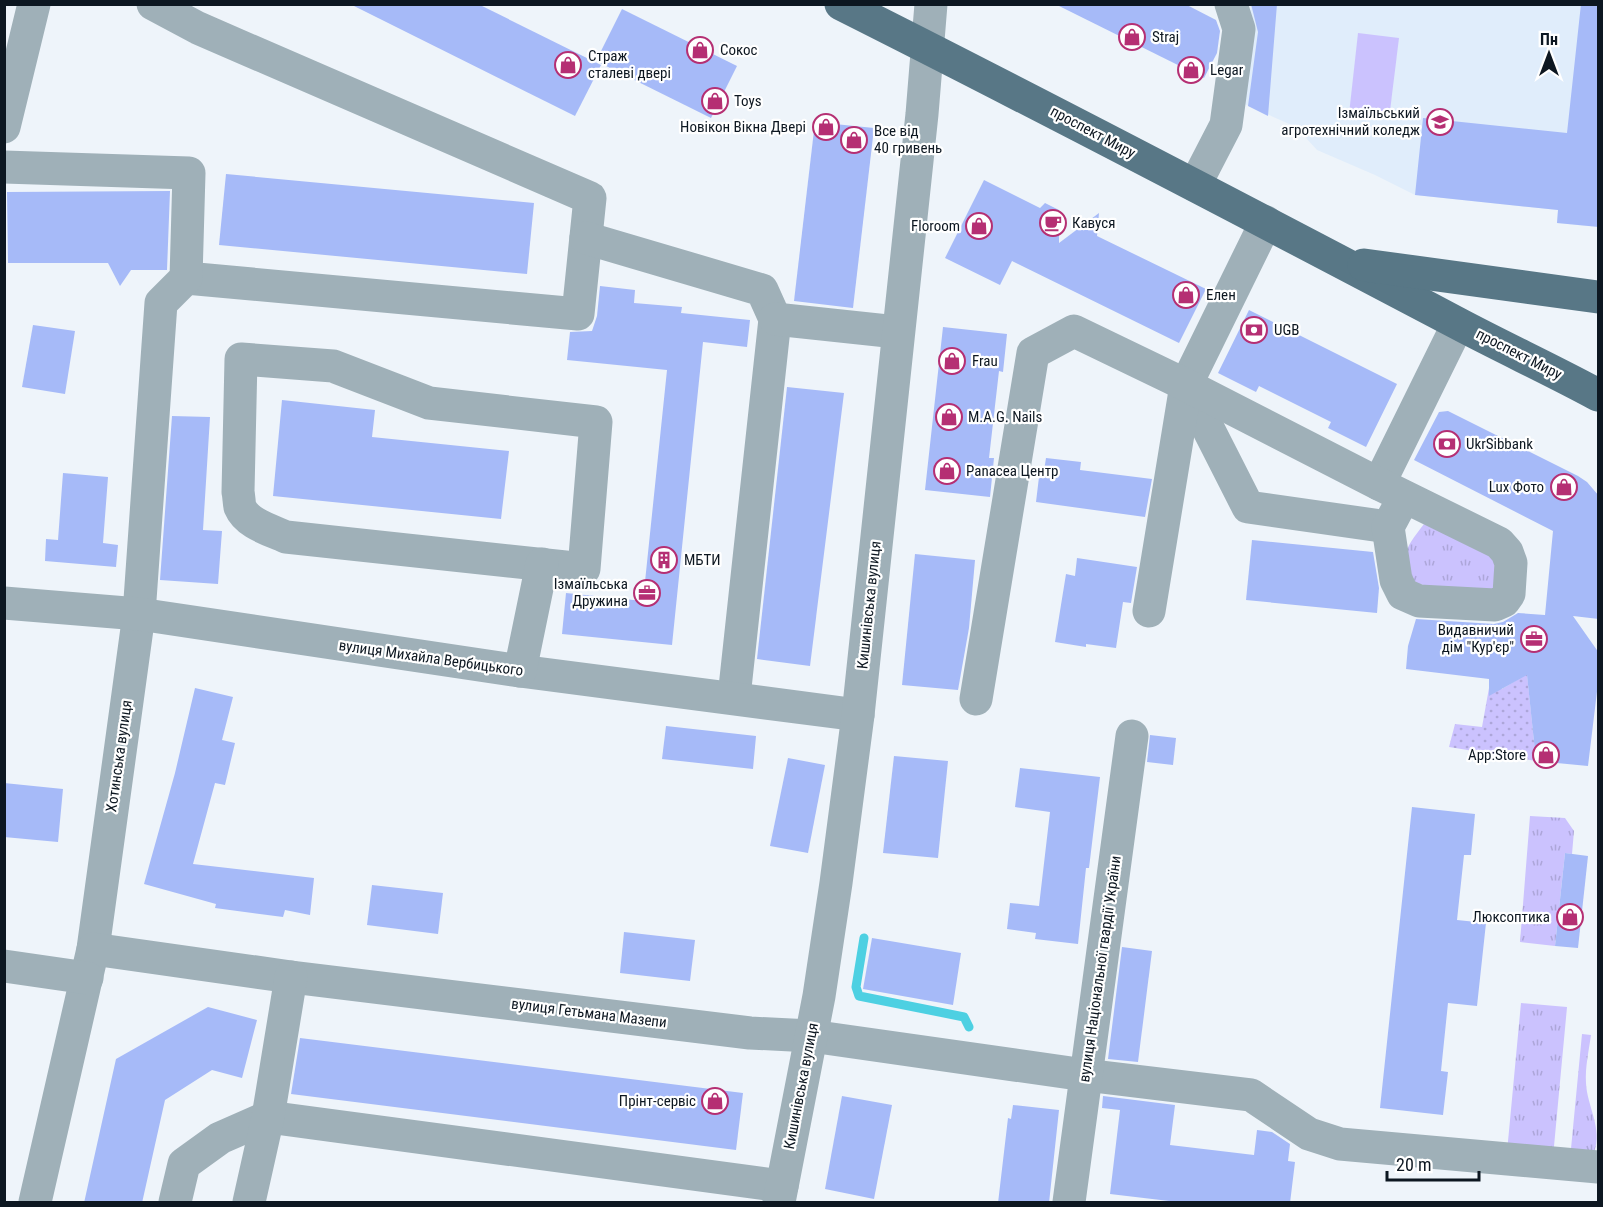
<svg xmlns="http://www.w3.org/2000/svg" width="1603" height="1207" viewBox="0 0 1603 1207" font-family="'Roboto Condensed',sans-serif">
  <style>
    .built { fill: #e0edfb }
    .grass { fill: url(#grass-tufts) }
    .garden { fill: url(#garden-dots) }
    .pitch { fill: #cbc2fe }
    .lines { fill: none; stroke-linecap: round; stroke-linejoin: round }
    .stream { stroke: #4dd0e2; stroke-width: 9 }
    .building { fill: #a6baf8 }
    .minor { stroke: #9fb0b8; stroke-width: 33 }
    .major { stroke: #587786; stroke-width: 33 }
    .labels { text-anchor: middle; stroke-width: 4.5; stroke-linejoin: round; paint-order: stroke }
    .poi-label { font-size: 15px; fill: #0d1721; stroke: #fff; text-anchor: start }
    .street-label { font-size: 15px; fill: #0d1721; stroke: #fff }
  </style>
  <defs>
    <pattern id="grass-tufts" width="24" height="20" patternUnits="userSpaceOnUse" patternTransform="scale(1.5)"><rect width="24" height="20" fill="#cbc2fe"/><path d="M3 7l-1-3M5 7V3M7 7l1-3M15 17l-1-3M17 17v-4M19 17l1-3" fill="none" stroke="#ada6d9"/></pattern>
    <pattern id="garden-dots" width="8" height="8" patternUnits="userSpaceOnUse" patternTransform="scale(1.5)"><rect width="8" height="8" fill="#cbc2fe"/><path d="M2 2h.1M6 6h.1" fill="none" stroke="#ada6d9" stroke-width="1.8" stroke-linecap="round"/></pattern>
  </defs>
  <rect width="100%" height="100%" fill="#eef4fa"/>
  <polygon class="built" points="1251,5 1598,5 1598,227 1557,223 1558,210 1415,195 1375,175 1317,150 1296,127 1242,103"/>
  <g class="grass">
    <path d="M1424 524 1480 546 1500 562 1496 588 1480 596 1413 583C1404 549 1402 553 1424 524Z"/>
    <polygon points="1530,816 1565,818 1574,831 1572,854 1565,853 1555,946 1520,942"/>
    <polygon points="1521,1003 1567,1007 1553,1157 1507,1152"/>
    <path d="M1582 1034 1591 1035C1589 1050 1585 1067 1586 1083 1587 1106 1603 1129 1594 1152L1570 1159Z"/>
  </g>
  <polygon class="garden" points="1527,674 1536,761 1449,747 1455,724 1482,727 1489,688 1502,689"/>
  <polygon class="pitch" points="1358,33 1399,38 1389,119 1349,114"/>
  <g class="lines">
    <polyline class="stream" points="864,938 856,987 859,996 964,1017 969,1027"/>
  </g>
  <g class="building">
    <polygon points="350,4 478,4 601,65 575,116"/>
    <polygon points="1055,4 1185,4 1216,20 1220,31 1217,53 1204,78"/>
    <polygon points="1251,4 1277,4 1268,116 1248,106 1258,32"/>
    <polygon points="1581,4 1599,4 1599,227 1557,223 1558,210 1415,195 1423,118 1567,133"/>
    <polygon points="622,9 737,66 711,118 596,61"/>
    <polygon points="815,122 874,128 853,308 794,301"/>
    <polygon points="226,174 534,203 527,274 219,245"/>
    <polygon points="984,180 1040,208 1045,203 1059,210 1059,243 1099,213 1097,236 1206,289 1179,343 1012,261 1000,285 945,258"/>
    <polygon points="170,191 167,270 131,270 120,286 108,263 8,263 7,192"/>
    <polygon points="600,286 635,290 634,303 682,307 681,313 750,320 747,347 703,342 672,645 562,634 566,593 643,601 667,370 567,360 570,332 592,331 597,316"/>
    <polygon points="1249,310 1397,384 1366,447 1328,428 1331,422 1259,386 1256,392 1218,373"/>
    <polygon points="33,325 75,331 65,394 22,387"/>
    <polygon points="943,327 1007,334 1003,372 999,371 989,458 994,458 990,497 925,490"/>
    <polygon points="787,387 844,393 810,666 757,659"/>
    <polygon points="282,400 375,410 372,437 509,451 501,519 273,496"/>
    <polygon points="1448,411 1578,476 1587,482 1599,496 1599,619 1573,616 1599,653 1599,675 1588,766 1536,761 1527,675 1489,696 1489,679 1406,669 1408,646 1416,619 1494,624 1503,622 1518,613 1545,615 1553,531 1414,460 1439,412"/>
    <polygon points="172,416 210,417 203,530 222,531 218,584 160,580"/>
    <polygon points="1046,458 1081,462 1080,470 1152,479 1145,517 1036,502 1039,477 1043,477"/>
    <polygon points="63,473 108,477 103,543 118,545 116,567 45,561 46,539 58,540"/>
    <polygon points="1252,540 1373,552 1379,588 1377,613 1246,600"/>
    <polygon points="915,554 975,560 969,628 958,690 902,685"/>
    <polygon points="1077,558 1137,567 1131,603 1123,602 1116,648 1086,644 1086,647 1055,642 1066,574 1075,576"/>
    <polygon points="195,688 233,697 222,740 235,743 225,785 215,783 193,864 314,878 310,915 285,910 283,917 215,908 216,904 144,884 175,773"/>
    <polygon points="666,726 756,736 753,769 662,759"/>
    <polygon points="1150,735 1176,738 1173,765 1147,762"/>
    <polygon points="894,756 948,761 938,858 883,853"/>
    <polygon points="788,758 825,765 808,853 770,846"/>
    <polygon points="1020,768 1100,777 1089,868 1086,868 1078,944 1035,939 1036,933 1007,929 1010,903 1039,906 1050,812 1015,807"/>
    <polygon points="4,783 63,789 58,842 4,837"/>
    <polygon points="1412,807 1475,814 1471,855 1464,855 1457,920 1486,923 1477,1006 1448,1003 1441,1071 1448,1072 1443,1115 1380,1108"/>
    <polygon points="1565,853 1588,856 1578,948 1555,946"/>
    <polygon points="372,885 443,893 438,934 367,925"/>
    <polygon points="624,932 695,940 690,981 620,973"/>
    <polygon points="872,938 961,953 953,1005 863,989"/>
    <polygon points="1122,947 1152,951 1138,1062 1108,1059"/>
    <polygon points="208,1007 257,1020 242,1078 212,1070 165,1100 142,1203 84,1203 116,1059"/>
    <polygon points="300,1038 743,1093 736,1150 291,1094"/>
    <polygon points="842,1096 892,1105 874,1199 825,1189"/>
    <polygon points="1103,1096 1175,1105 1170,1145 1254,1155 1257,1130 1272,1132 1290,1144 1288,1161 1295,1162 1290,1203 1186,1203 1110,1194 1120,1110 1102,1108"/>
    <polygon points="1013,1105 1059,1110 1049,1203 998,1203 1008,1118 1011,1119"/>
  </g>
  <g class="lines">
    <g class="minor">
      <polyline points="153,4 198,28 590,198 578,314 186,278"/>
      <polyline points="4,127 34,4"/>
      <polyline points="4,167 189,173 186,278 161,303 139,614 93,949 35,1202"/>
      <polyline points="1195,185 1226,125 1239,29 1231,4"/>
      <polyline points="586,238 762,290 775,319 734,697"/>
      <polyline points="775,319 897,332"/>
      <path d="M241 359 333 366 429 403 596 422 584 569 286 537C271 530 247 524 240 507 239 503 239 496 238 492Z"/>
      <polyline points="1186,385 1248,507 1388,527"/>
      <polyline points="1379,484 1458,324"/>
      <polyline points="4,603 139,614 520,671 858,715"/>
      <polyline points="1149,611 1186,385 1266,222"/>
      <polyline points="520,671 542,564"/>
      <polyline points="976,699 1033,353 1074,331 1186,385 1379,484 1499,543 1507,552 1511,563 1509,594 1504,601 1495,605 1419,601 1403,594 1396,580 1388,527 1404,497"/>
      <polyline points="93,949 291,977 750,1033 811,1036 1085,1075 1251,1095 1309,1134 1340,1144 1598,1167"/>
      <polyline points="4,966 87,978"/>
      <polyline points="175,1202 184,1164 220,1138 268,1117 782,1186"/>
      <polyline points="249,1202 268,1117 291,977"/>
      <polyline points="779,1202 819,996 836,883 858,715 922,114 931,4"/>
      <polyline points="1069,1202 1132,736"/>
    </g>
    <g class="major">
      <path d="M841 4C1048 108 1252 215 1457 323 1504 348 1552 370 1598 395"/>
      <polyline points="1364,265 1598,297"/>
    </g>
  </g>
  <defs>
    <symbol id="shop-ring" viewBox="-11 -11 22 22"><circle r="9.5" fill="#fff" stroke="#b52f73" stroke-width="1.5"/><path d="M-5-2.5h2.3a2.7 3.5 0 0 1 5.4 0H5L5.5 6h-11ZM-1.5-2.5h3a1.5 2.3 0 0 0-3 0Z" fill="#b52f73"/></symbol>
    <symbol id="university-ring" viewBox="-11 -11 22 22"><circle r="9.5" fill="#fff" stroke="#b52f73" stroke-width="1.5"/><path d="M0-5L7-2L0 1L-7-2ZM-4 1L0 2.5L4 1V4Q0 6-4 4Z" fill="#b52f73"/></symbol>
    <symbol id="cafe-ring" viewBox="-11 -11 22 22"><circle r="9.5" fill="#fff" stroke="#b52f73" stroke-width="1.5"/><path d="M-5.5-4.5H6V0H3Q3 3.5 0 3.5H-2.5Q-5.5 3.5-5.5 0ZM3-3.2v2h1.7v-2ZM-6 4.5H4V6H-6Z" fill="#b52f73"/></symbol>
    <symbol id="bank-ring" viewBox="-11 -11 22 22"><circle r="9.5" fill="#fff" stroke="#b52f73" stroke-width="1.5"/><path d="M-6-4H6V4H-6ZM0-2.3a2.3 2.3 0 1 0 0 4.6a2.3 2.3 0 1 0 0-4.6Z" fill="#b52f73"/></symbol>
    <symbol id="building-ring" viewBox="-11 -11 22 22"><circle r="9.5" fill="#fff" stroke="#b52f73" stroke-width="1.5"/><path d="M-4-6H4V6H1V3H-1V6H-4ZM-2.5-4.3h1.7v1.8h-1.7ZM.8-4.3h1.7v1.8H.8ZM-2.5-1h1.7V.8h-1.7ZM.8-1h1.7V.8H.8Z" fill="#b52f73"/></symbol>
    <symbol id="office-ring" viewBox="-11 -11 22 22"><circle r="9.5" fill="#fff" stroke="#b52f73" stroke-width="1.5"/><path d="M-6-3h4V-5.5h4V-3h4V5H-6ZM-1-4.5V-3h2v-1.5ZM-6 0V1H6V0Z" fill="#b52f73"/></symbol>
  </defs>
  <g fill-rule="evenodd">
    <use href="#shop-ring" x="1117" y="22" width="30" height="30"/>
    <use href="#shop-ring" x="685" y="35" width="30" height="30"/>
    <use href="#shop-ring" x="553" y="50" width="30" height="30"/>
    <use href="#shop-ring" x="1176" y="55" width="30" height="30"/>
    <use href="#shop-ring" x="700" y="86" width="30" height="30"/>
    <use href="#university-ring" x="1425" y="107" width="30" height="30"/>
    <use href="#shop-ring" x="811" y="112" width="30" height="30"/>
    <use href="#shop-ring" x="839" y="125" width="30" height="30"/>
    <use href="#cafe-ring" x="1038" y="208" width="30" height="30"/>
    <use href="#shop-ring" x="964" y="211" width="30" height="30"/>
    <use href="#shop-ring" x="1171" y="280" width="30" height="30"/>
    <use href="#bank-ring" x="1239" y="315" width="30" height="30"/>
    <use href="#shop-ring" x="937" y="346" width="30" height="30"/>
    <use href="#shop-ring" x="934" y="402" width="30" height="30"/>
    <use href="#bank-ring" x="1432" y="429" width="30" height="30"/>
    <use href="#shop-ring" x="932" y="456" width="30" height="30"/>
    <use href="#shop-ring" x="1549" y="472" width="30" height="30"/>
    <use href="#building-ring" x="649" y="545" width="30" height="30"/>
    <use href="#office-ring" x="632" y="578" width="30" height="30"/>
    <use href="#office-ring" x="1519" y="624" width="30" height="30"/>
    <use href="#shop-ring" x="1531" y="740" width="30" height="30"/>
    <use href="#shop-ring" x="1555" y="902" width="30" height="30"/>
    <use href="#shop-ring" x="700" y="1086" width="30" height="30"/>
  </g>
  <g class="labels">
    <g class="poi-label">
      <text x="1152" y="42">Straj</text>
      <text x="720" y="55">Сокос</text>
      <text x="588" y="61">Страж<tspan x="588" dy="17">сталеві двері</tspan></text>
      <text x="1210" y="75">Legar</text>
      <text x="734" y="106">Toys</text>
      <text x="1420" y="118" text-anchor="end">Ізмаїльський<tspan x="1420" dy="17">агротехнічний коледж</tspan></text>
      <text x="806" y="132" text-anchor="end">Новікон Вікна Двері</text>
      <text x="874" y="136">Все від<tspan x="874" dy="17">40 гривень</tspan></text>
      <text x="1072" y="228">Кавуся</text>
      <text x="960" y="231" text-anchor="end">Floroom</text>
      <text x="1206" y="300">Елен</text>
      <text x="1274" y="335">UGB</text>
      <text x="972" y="366">Frau</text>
      <text x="968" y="422">M.A.G. Nails</text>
      <text x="1466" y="449">UkrSibbank</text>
      <text x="966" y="476">Panacea Центр</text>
      <text x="1544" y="492" text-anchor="end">Lux Фото</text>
      <text x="684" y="565">МБТИ</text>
      <text x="628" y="589" text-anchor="end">Ізмаїльська<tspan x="628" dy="17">Дружина</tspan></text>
      <text x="1514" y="635" text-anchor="end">Видавничий<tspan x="1514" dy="17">дім "Кур'єр"</tspan></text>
      <text x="1526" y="760" text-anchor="end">App:Store</text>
      <text x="1550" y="922" text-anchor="end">Люксоптика</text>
      <text x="696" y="1106" text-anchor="end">Прінт-сервіс</text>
    </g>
    <g class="street-label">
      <text transform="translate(1093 132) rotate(28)" y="5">проспект Миру</text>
      <text transform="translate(1519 354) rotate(27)" y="5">проспект Миру</text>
      <text transform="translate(869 605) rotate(-84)" y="5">Кишинівська вулиця</text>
      <text transform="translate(431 658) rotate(8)" y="5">вулиця Михайла Вербицького</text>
      <text transform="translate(119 756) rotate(-82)" y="5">Хотинська вулиця</text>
      <text transform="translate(1100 969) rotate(-82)" y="5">вулиця Національної гвардії України</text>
      <text transform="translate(589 1013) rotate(7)" y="5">вулиця Гетьмана Мазепи</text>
      <text transform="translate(801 1086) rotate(-79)" y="5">Кишинівська вулиця</text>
    </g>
  </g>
  <rect width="1603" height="1207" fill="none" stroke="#0d1721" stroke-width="12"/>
  <g transform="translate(1549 54)" stroke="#ffffff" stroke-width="4.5" paint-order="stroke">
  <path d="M0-4.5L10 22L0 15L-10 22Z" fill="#0d1721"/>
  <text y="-9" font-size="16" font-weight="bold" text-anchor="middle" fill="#0d1721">Пн</text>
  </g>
  <path d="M1387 1171v9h92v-9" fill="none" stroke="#0d1721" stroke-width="3"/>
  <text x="1396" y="1171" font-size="18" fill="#0d1721" stroke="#ffffff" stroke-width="4.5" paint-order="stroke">20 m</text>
</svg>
